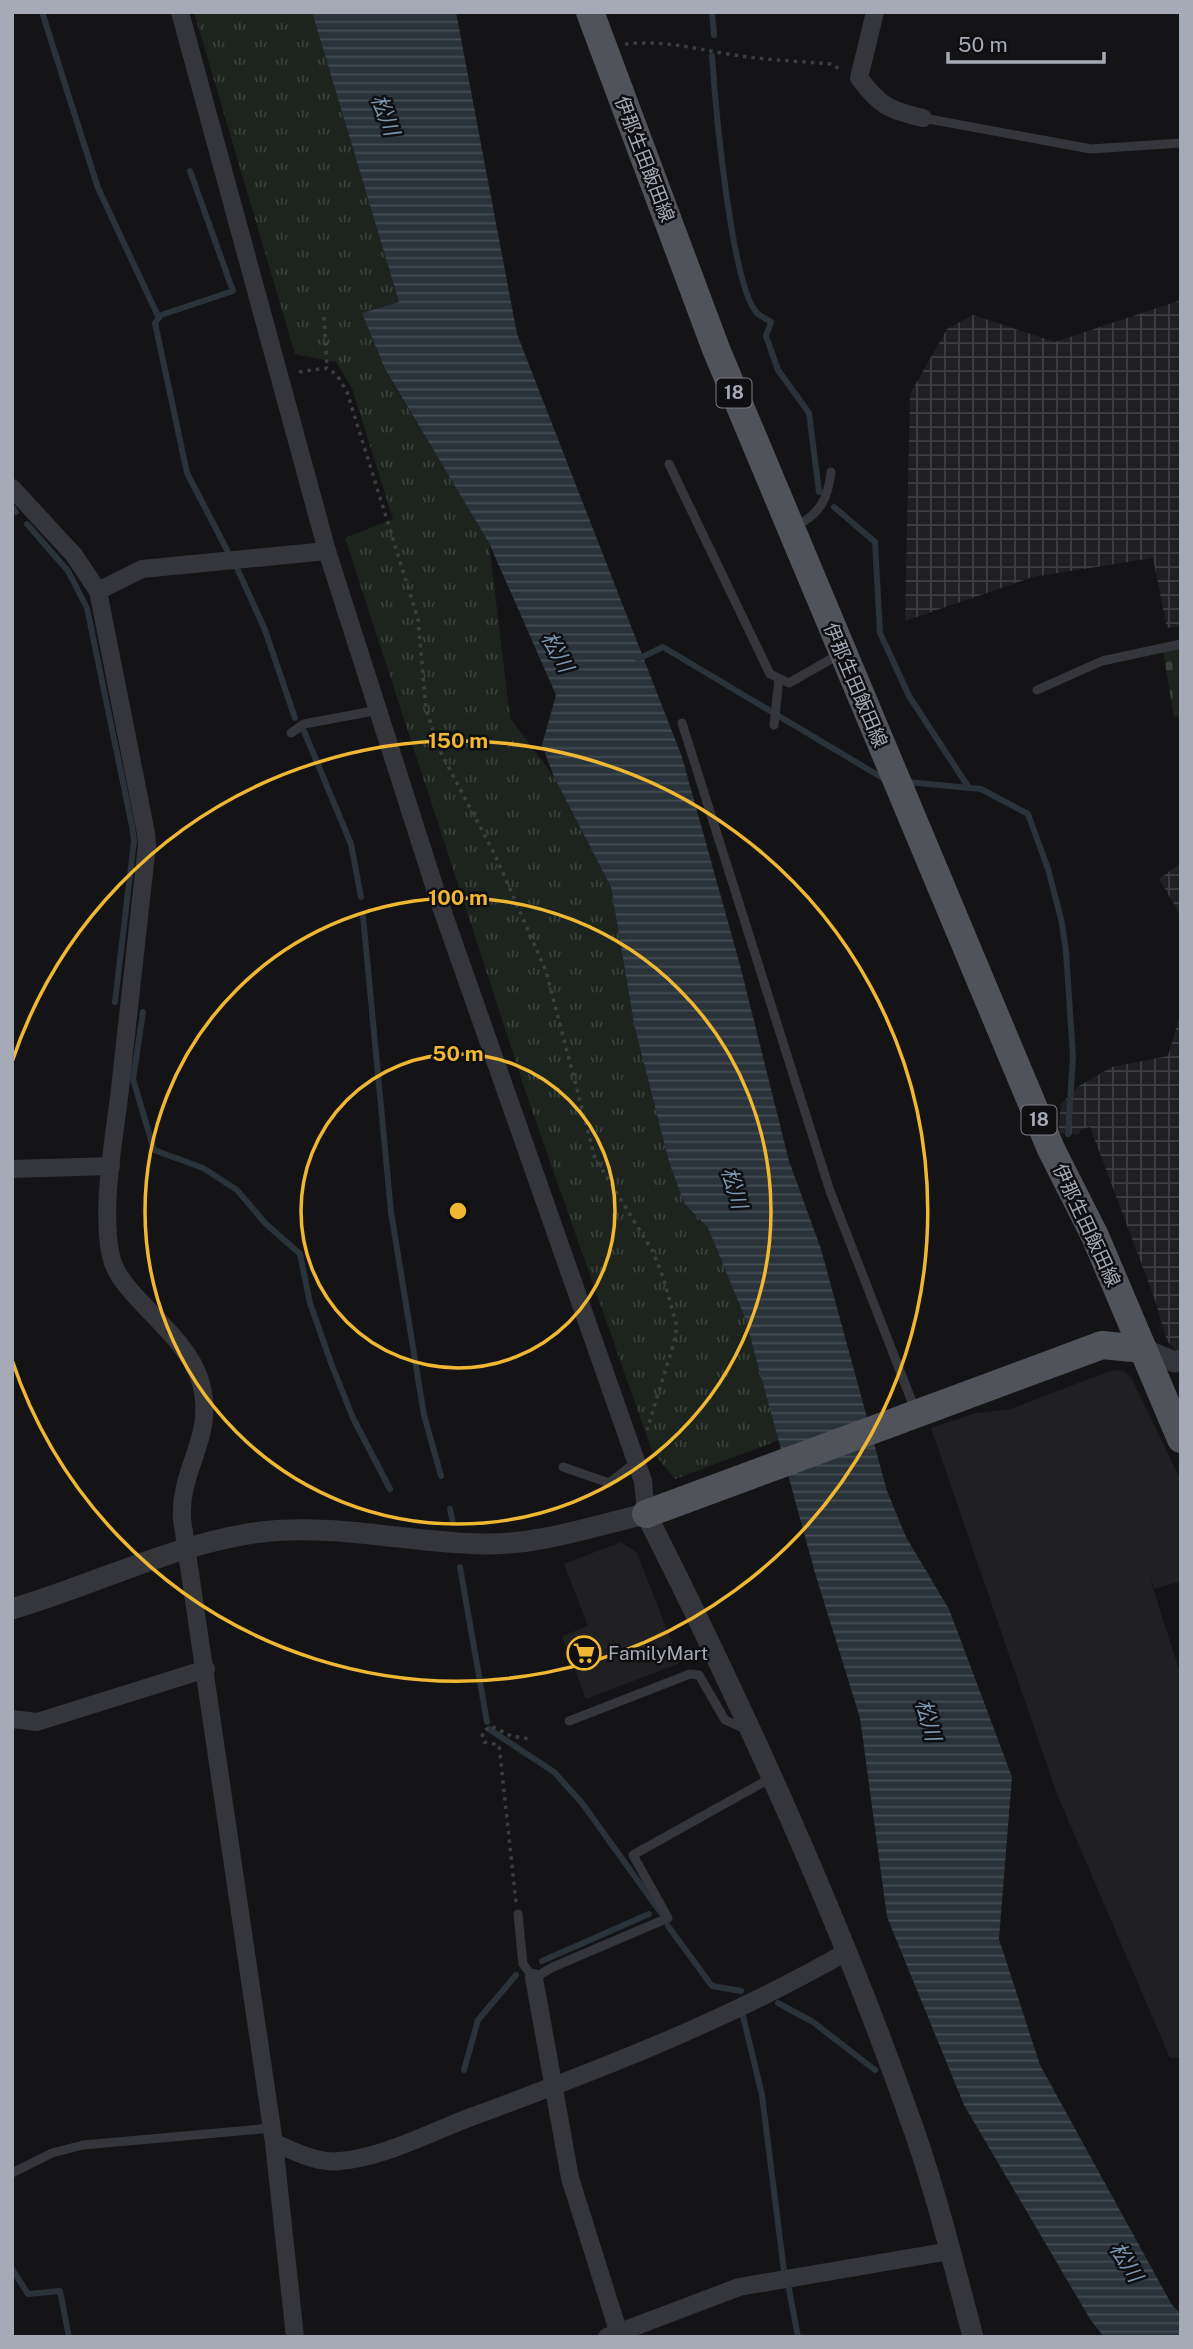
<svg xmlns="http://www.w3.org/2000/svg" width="1193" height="2349" viewBox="0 0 1193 2349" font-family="'Public Sans','Noto Sans JP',sans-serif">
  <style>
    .built { fill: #202023 }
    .industrial { fill: url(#industrial-grid) }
    .grass { fill: url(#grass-tufts) }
    .cemetery { fill: url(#cemetery-stones) }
    .water { fill: url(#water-rules) }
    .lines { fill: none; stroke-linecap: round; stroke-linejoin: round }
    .stream { stroke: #2a323a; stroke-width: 6 }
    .path { stroke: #3b3d42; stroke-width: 3.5; stroke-dasharray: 3.5 5; stroke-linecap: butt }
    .service { stroke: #35363b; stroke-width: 9 }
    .minor { stroke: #35363b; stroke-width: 18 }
    .tertiary { stroke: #35363b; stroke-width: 21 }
    .primary { stroke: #51535a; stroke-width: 28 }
    .ring { fill: none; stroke: #f0b732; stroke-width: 3.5 }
    .labels { text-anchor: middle; stroke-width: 5; stroke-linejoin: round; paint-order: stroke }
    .shield { fill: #0f0f11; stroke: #797c84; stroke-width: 2 }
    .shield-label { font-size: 18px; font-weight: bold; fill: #a6aab6 }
    .street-label { font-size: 19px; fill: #a6aab6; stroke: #0f0f11 }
    .poi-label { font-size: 19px; fill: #a6aab6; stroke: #0f0f11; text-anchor: start }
    .water-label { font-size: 21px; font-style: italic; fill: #7d97b1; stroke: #0f0f11 }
    .centre { fill: #f0b732; stroke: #0f0f11; stroke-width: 3.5 }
    .ring-label { font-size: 21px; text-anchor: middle; font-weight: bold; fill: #f0b732; stroke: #0f0f11; stroke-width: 5; stroke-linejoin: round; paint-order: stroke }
  </style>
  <defs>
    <pattern id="industrial-grid" width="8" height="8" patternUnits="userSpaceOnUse" patternTransform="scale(1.75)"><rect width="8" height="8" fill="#202023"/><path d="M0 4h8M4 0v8" fill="none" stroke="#3d3e41"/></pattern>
    <pattern id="grass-tufts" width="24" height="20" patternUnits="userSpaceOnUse" patternTransform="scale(1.75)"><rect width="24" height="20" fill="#1c241d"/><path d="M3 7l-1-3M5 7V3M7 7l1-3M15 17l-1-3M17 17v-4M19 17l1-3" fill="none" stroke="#3a413c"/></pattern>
    <pattern id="cemetery-stones" width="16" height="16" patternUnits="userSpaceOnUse" patternTransform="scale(1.75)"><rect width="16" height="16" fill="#1c241d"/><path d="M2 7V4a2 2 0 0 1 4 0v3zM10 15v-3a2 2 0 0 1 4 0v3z" fill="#3a413c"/></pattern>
    <pattern id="water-rules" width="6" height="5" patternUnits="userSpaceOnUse" patternTransform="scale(1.75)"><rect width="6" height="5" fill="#2a323a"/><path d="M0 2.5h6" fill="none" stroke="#464d54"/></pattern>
  </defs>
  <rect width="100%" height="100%" fill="#141416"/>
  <g class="built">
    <polygon points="1112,1370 1124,1371 1131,1377 1181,1481 1181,1581 1155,1589 1149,1575 1181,1676 1181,2057 1170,2058 1057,1794 931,1428 976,1413 1011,1409"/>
    <polygon points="621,1542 637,1553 680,1663 586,1699 562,1636 588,1626 564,1564"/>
  </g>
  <g class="industrial">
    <polygon points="1181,300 1181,626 1167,628 1153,558 1033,577 905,621 910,394 947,329 973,315 1055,342"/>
    <polygon points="1181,863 1181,916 1159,879"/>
    <polygon points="1181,1012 1181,1355 1180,1355 1167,1341 1154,1297 1090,1127 1082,1129 1078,1135 1058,1133 1061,1104 1079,1086 1112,1067 1168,1056"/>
  </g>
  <polygon class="grass" points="194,12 312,12 399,302 363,313 385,370 489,543 510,718 554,777 611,887 634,1024 669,1162 684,1203 708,1228 745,1318 779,1440 675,1479 652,1451 528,1099 345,538 393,519 352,388 336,362 295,354"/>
  <polygon class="cemetery" points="1181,647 1181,714 1174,717 1163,651"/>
  <polygon class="water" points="312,12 456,12 517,334 682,757 740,965 789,1161 821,1249 887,1491 906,1537 949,1609 1012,1777 999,1939 1040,2065 1172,2305 1181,2314 1181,2337 1104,2337 1090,2319 964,2105 887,1917 860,1718 815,1573 745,1318 708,1228 684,1203 669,1162 634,1024 611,887 554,777 542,745 556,695 489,543 385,369 362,313 399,302"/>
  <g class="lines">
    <g class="stream">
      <polyline points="42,12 98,188 158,316"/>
      <polyline points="712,12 714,35"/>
      <path d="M712 56C715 101 731 286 757 313 761 317 767 319 771 322L766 336 778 370 809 413 819 492"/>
      <polyline points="190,171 233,291 161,315 155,323 187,473 227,550"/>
      <polyline points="12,507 16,512"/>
      <polyline points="834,507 875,542 880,633 909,696 969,788"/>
      <polyline points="27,524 68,571 87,608 132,826 134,841 115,1002"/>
      <polyline points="237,568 265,630 295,718"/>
      <polyline points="638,659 663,647 886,780"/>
      <polyline points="304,731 351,844 361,897"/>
      <polyline points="907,782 981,789 1028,814 1048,869 1062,923 1066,952 1073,1056 1068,1134"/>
      <polyline points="363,916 391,1212 424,1415 441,1476"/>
      <polyline points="143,1012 133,1079 154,1150 203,1168 237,1190 265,1223 300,1254 310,1303 331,1363 353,1418 390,1489"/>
      <polyline points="450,1509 453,1523"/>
      <polyline points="460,1567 487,1722"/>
      <polyline points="489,1729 554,1772 582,1803 661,1913"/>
      <polyline points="668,1926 712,1986 741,1991"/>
      <polyline points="542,1961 649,1914"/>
      <polyline points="778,2003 813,2022 875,2070"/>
      <polyline points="743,2016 762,2095 784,2271"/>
      <polyline points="464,2070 478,2020 516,1975"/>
      <polyline points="12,2269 28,2294 60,2291 69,2337"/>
      <polyline points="789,2289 798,2337"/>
    </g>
    <g class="path">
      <path d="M625 44C662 40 692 48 728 54 762 60 797 61 831 64L841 70"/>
      <polyline points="324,317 327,368"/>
      <polyline points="299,372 327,368 337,375 347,392 418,619 426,709 439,749 495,855 546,971 595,1158 652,1250 663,1277 677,1326 673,1346 647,1430"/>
      <polyline points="516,1902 499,1745 484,1742 482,1733 491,1726 511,1736 530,1739"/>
    </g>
    <g class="service">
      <polyline points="923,118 1091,149 1181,143"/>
      <polyline points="669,464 770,674 789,683 840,654"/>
      <path d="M795 526C820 515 828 498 831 472"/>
      <polyline points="1037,690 1102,661 1181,644"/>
      <polyline points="682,723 830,1191 916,1412"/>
      <polyline points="774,725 779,679"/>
      <polyline points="291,733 304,724 379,710"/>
      <polyline points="563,1467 609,1483 636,1462"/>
      <polyline points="569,1721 690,1674 699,1675 725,1720 745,1729"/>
      <polyline points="518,1914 523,1964 534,1978 553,1967 668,1918 633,1855 771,1778"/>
      <polyline points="12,2173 52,2153 83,2145 272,2128"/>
    </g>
    <g class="minor">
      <polyline points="180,12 327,551 439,901 643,1481 646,1514"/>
      <path d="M875 12 859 78C880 106 889 110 923 118"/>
      <path d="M12 488 74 555 98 591 146 833 147 845C138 929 128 1014 119 1098 113 1144 101 1212 111 1256 119 1296 184 1330 200 1380 217 1437 179 1466 182 1519L274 2143 295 2337"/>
      <polyline points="98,591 142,569 327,551"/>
      <polyline points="12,1169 111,1166"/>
      <polyline points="12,1719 37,1722 206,1669"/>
      <polyline points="534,1978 570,2178 620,2337"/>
      <path d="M274 2143C295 2151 317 2164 340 2161 384 2157 429 2133 471 2117 599 2070 728 2020 846 1952"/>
      <polyline points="607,2337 739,2287 950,2251"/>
    </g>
    <g class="tertiary">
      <polyline points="1143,1349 1175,1362 1181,1361"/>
      <path d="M12 1609C94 1585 176 1543 261 1532 336 1523 410 1543 484 1544 539 1545 593 1526 646 1514 747 1714 841 1921 915 2133 938 2200 955 2269 973 2337"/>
    </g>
    <g class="primary">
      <polyline points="590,12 716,349 1051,1149 1095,1236 1181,1439"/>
      <polyline points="646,1514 1102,1345 1143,1349"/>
    </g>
  </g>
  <g class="ring">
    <circle cx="458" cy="1211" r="157"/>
    <circle cx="458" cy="1211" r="313"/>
    <path d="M12 1062A470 470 0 1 1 12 1360"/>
  </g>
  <defs>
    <symbol id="supermarket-ring" viewBox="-11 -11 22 22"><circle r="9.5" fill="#0f0f11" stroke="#f0b732" stroke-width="1.5"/><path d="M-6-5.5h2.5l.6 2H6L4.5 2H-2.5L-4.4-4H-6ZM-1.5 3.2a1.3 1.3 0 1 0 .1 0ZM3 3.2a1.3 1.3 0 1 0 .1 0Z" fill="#f0b732"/></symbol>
  </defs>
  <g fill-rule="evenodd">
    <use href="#supermarket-ring" x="565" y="1634" width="38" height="38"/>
  </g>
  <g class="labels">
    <g class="shield">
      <rect x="716.5" y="378.5" width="35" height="29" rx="5"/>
      <rect x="1021.5" y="1105.5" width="35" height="29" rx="5"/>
    </g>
    <g class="shield-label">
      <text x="734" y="399">18</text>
      <text x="1039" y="1126">18</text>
    </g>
    <g class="street-label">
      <text transform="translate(645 159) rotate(69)" y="7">伊那生田飯田線</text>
      <text transform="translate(856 685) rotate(67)" y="7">伊那生田飯田線</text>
      <text transform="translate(1087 1225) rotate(65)" y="7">伊那生田飯田線</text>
    </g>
    <g class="poi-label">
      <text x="608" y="1660">FamilyMart</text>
    </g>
    <g class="water-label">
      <text transform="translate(385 115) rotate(69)" y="7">松川</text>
      <text transform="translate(557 652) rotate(61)" y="7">松川</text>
      <text transform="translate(734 1188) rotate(73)" y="7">松川</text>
      <text transform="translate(928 1720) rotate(74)" y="7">松川</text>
      <text transform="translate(1126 2262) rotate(58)" y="7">松川</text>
    </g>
  </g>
  <circle cx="458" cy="1211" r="10" class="centre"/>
  <g class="ring-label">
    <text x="458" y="748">150 m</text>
    <text x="458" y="905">100 m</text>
    <text x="458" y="1061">50 m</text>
  </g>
  <rect width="1193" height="2349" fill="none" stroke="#a6aab6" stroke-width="28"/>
  <path d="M948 52v10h156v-10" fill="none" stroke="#a6aab6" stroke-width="3.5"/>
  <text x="958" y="52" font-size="21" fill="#a6aab6" stroke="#0f0f11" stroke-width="5" paint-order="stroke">50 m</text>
</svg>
